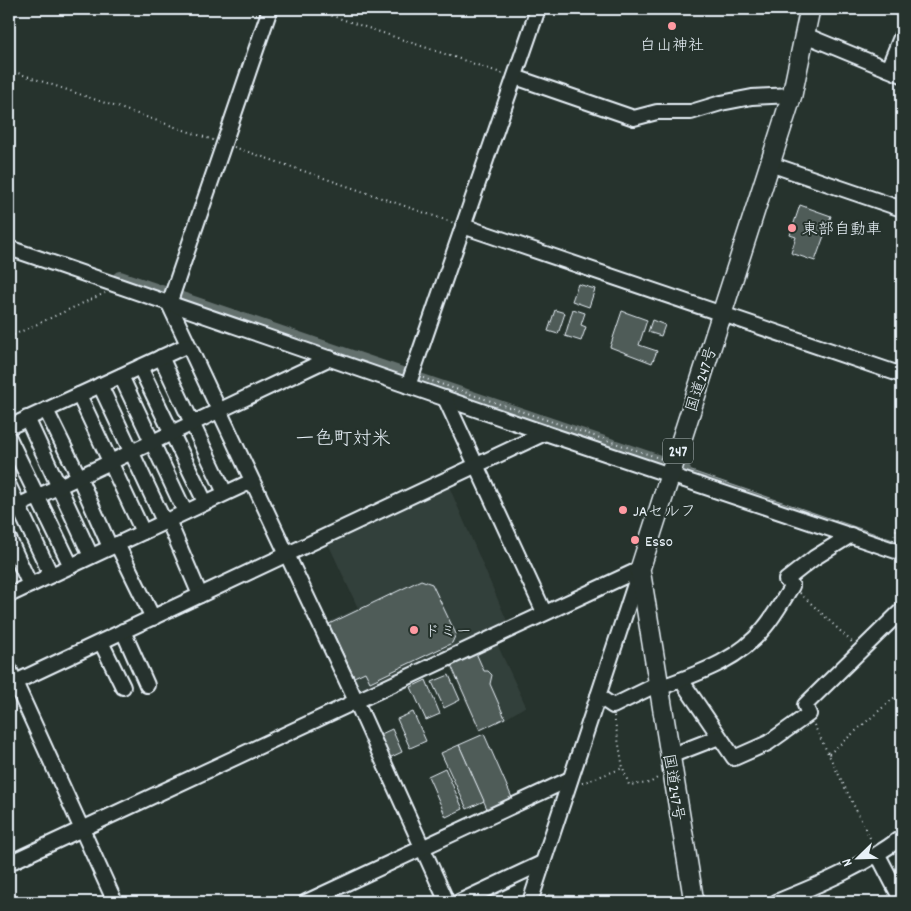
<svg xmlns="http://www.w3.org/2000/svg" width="911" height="911" viewBox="0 0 911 911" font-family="Dekko,'Klee One',sans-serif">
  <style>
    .built { fill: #333f3a }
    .water { fill: #636f6d; stroke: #98a3a5 }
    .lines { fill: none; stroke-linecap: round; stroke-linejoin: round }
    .river { stroke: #636f6d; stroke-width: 16 }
    .building { fill: #505c59; stroke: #e8f1f8 }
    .minor-casing { stroke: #e8f1f8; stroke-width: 18 }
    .highway-casing { stroke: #e8f1f8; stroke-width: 22 }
    .path { stroke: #e8f1f8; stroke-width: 2; stroke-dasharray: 1 4; stroke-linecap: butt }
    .minor { stroke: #26332d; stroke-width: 14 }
    .highway { stroke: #26332d; stroke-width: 19 }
    .poi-dot { fill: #ff9aa2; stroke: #26332d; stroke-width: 2 }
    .labels { text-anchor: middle; stroke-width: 4; stroke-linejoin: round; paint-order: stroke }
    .shield { fill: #26332d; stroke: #aeb8bb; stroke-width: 1 }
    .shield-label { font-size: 15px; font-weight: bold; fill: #e8f1f8 }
    .poi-label { font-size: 16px; fill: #e8f1f8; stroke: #26332d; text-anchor: start }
    .street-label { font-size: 16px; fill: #e8f1f8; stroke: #26332d }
    .quarter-label { font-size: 19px; fill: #e8f1f8; stroke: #26332d }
  </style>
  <rect width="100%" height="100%" fill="#26332d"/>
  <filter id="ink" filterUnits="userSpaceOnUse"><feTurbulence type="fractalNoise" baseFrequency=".02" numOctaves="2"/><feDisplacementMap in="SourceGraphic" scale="10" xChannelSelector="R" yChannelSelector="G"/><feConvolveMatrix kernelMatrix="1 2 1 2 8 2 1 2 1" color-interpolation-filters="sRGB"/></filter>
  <g filter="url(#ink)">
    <polygon class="built" points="448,484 507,621 490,629 526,706 507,718 479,731 443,650 355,692 324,624 358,608 326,539"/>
    <polygon class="water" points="680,467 902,543 902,549 679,473"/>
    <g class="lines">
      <polyline class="river" points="120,279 683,471"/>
    </g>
    <g class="building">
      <polygon points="800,205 831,216 815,261 791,253 796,237 790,235"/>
      <polygon points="578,284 595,289 589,307 572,301"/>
      <polygon points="573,309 585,313 581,325 586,327 581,341 565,336"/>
      <polygon points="555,310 565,313 558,334 548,331"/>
      <polygon points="622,311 647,320 639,345 657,351 652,363 610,347"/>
      <polygon points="652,320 665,325 661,336 648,332"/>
      <polygon points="421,580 432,584 456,634 452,643 370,682 365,672 354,677 329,624"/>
      <polygon points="476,653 484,671 488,671 492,675 490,684 505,718 480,730 451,665"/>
      <polygon points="449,675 460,700 444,708 432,682"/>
      <polygon points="426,680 440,714 426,720 411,687"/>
      <polygon points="413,712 426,741 410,748 397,719"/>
      <polygon points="392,729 402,752 387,759 377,736"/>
      <polygon points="484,734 513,800 488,811 459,745"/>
      <polygon points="459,745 484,801 467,809 441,753"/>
      <polygon points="445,768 463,809 446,817 428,776"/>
      <polygon points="548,895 582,897 581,902 546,902"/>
    </g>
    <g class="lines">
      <defs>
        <g id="minor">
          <polyline points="270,9 169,304 356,701 447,902"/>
          <polyline points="805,35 902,75"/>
          <polyline points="888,69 902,35"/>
          <polyline points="515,77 634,118 657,112 691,112 721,103 752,97 792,95"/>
          <polyline points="770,164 902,209"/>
          <polyline points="463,226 902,375"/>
          <polyline points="9,248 545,433 902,553"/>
          <polyline points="161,357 225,493"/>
          <polyline points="140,367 205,502"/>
          <polyline points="121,376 185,512"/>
          <polyline points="100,385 162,517 168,520 200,595"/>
          <polyline points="408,386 538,9"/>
          <polyline points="79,395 143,532"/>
          <polyline points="445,398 544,612"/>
          <polyline points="46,410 79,477 110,547"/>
          <polyline points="27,418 91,556"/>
          <polyline points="9,427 188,345"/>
          <polyline points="9,438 71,566"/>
          <polyline points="9,486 51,575"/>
          <polyline points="9,510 330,358"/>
          <polyline points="9,539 30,585"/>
          <polyline points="117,544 153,618"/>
          <polyline points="9,595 252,481"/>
          <polyline points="123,631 147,685"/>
          <polyline points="101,642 123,687"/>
          <polyline points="9,669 115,902"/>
          <polyline points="681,680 734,758 768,743 809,714 805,705 902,610"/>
          <polyline points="9,685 545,433"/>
          <path d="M659 688C696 674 738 661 764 628 775 615 783 600 792 586L786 580 814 558 851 535"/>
          <polyline points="598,696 613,706 658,684"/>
          <polyline points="670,756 719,737"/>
          <polyline points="878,855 902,901"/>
          <polyline points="9,863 640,569"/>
          <polyline points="306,902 570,779"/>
          <polyline points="459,902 542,863"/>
          <polyline points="530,902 640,569"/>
          <path d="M776 902C821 884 864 866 902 837"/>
        </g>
        <polyline id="highway" points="694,902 640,569 792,95 810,9"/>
      </defs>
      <use href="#minor" class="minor-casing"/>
      <use href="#highway" class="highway-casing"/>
      <g class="path">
        <polyline points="312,9 504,74"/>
        <polyline points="9,70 213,140"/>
        <polyline points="234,147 454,223"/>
        <polyline points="9,337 105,293"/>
        <polyline points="423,378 662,459"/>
        <polyline points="893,540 902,512"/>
        <polyline points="800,593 853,643"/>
        <polyline points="614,716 623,768"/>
        <polyline points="814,725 873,844"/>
        <polyline points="829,754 902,691"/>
        <polyline points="582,783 623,768 629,785 650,783 660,776"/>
      </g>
      <use href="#minor" class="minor"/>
      <use href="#highway" class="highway"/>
    </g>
  </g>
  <g class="poi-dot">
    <circle cx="672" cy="26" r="5"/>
    <circle cx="792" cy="228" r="5"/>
    <circle cx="623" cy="510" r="5"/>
    <circle cx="635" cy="540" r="5"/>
    <circle cx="414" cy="630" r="5"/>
  </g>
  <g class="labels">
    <rect class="shield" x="663" y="438.5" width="30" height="25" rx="4"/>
    <g class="shield-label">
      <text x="678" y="456">247</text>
    </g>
    <g class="poi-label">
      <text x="672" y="50" text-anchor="middle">白山神社</text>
      <text x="802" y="234">東部自動車</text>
      <text x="633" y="516">JAセルフ</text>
      <text x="645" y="546">Esso</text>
      <text x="424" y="636">ドミー</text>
    </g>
    <g class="street-label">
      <text transform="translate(700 379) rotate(-72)" y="6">国道247号</text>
      <text transform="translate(675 787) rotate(81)" y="6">国道247号</text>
    </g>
    <g class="quarter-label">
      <text x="343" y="444">一色町対米</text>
    </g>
  </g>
  <rect width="911" height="911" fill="none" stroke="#26332d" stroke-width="30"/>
  <rect x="15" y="15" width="881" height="881" fill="none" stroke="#e8f1f8" stroke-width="2" filter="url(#ink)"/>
  <g transform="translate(858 858) rotate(247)" stroke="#26332d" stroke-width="4" paint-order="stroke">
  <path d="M0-4L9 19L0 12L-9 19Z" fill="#e8f1f8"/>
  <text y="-8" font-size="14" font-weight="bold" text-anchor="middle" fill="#e8f1f8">N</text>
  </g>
</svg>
